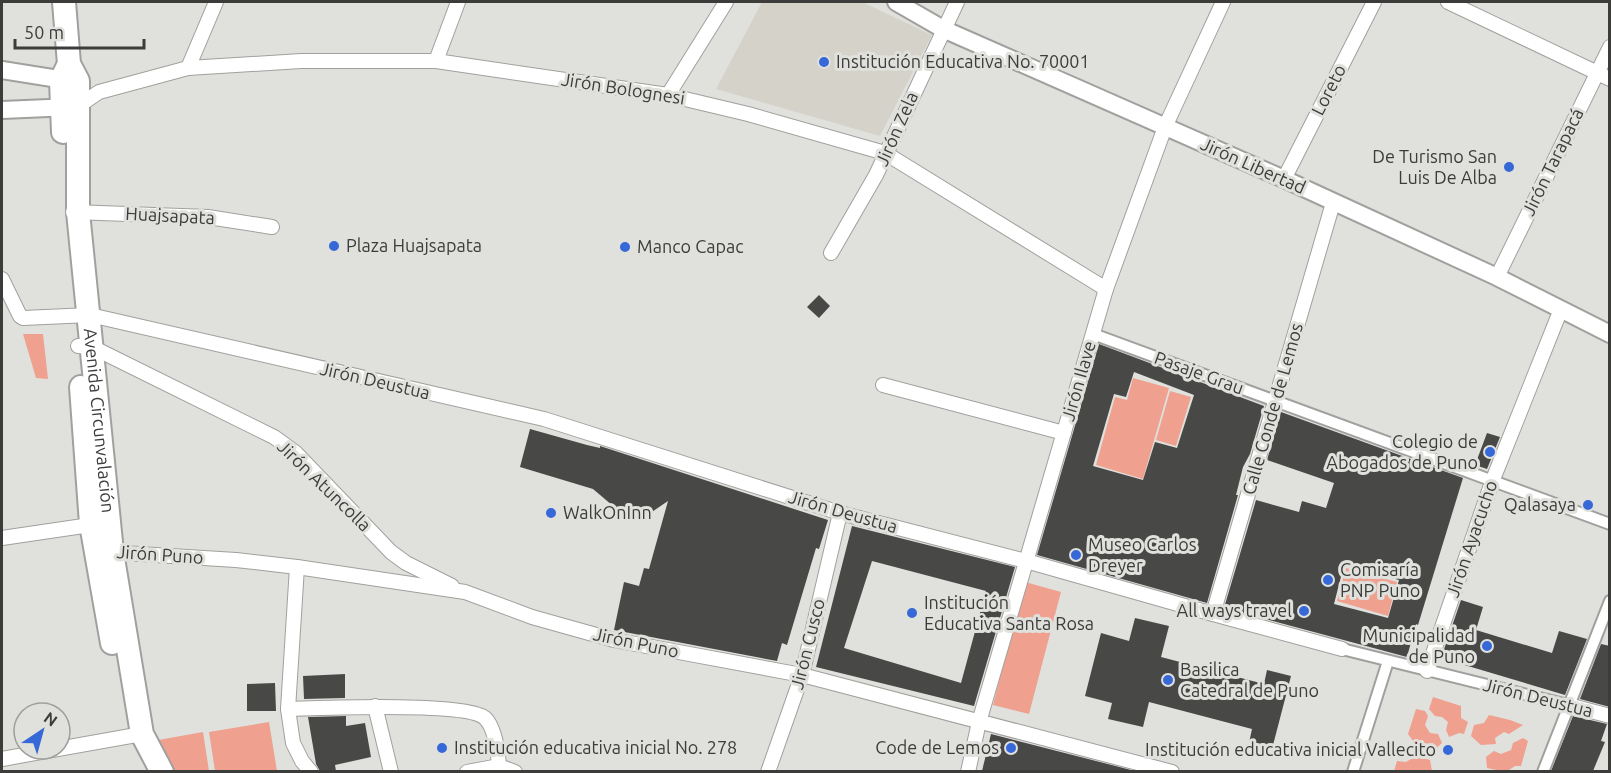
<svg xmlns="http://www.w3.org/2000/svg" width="1611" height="773" viewBox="0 0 1611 773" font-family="Ubuntu,sans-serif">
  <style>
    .built { fill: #d5d3c9 }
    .green { fill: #efa08f }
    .building { fill: #484947; fill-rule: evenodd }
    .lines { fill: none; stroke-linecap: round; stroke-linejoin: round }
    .pedestrian-casing { stroke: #a1a09e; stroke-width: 14 }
    .minor-casing { stroke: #a1a09e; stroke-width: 16 }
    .tertiary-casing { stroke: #a1a09e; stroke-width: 20 }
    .trunk-casing { stroke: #a1a09e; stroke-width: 26 }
    .pedestrian { stroke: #fff; stroke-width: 10 }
    .minor { stroke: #fff; stroke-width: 14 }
    .tertiary { stroke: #fff; stroke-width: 16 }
    .trunk { stroke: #fff; stroke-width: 22 }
    .poi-dot { fill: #3668d7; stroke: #e0e0dd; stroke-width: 2 }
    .labels { text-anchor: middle; stroke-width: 6; stroke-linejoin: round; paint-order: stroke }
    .poi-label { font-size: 18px; fill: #3c3c3b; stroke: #e0e0dd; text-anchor: start }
    .street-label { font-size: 18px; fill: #3c3c3b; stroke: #e0e0dd }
  </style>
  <rect width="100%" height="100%" fill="#e0e0dd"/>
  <polygon class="built" points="762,2 862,2 932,35 880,136 716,89"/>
  <g class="green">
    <polygon points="23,334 43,334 48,379 36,378"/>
    <polygon points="1133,378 1169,388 1143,479 1096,465 1115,397 1127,400"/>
    <polygon points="1170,391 1191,397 1176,446 1156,440"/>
    <polygon points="1346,568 1397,582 1388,616 1337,601"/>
    <polygon points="1025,582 1061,592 1029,714 993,705"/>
    <polygon points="1433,697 1461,706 1461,718 1468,722 1464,734 1459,733 1449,737 1446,730 1448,722 1442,717 1435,716 1429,709"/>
    <polygon points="1416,709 1425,711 1428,716 1425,725 1430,733 1438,734 1442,743 1431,753 1419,749 1408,734"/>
    <polygon points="1489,715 1510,720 1523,725 1509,734 1504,732 1495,738 1496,744 1481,745 1471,736 1474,725 1484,723"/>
    <polygon points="269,722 277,771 215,771 209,732"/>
    <polygon points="203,732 209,771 170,771 153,741"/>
    <polygon points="1523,738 1528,741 1521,766 1515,766 1506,772 1487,768 1486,757 1494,751 1501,754 1511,750 1513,743"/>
    <polygon points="1416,756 1430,760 1432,771 1394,771 1397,761 1406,762"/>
  </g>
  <g class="building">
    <polygon points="819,295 830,306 819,318 807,307"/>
    <path d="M1099 344 1264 406 1250 454 1243 467 1236 495H1238L1207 603 1037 555ZM1134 372 1194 395 1177 448 1155 442 1143 480 1093 466 1114 394 1126 397Z"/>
    <path d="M1281 412 1463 478 1418 625 1416 624 1407 657 1224 608 1256 500 1299 512 1302 501 1326 508 1334 483 1267 460ZM1344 565 1399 580 1388 618 1334 604Z"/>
    <polygon points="530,429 587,445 600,448 600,446 828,520 819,549 816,548 787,645 782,643 777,661 614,630 624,582 639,586 644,568 649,569 668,501 643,518 635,514 626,521 619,511 593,489 520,467"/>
    <polygon points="1487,433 1500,437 1487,469 1475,465"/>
    <path d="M852 526 1015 567 974 706 816 667ZM872 561 986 591 961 683 844 648Z"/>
    <polygon points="1461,600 1483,607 1476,630 1552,653 1559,631 1587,639 1565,695 1441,658"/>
    <polygon points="1135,618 1169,626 1161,657 1264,684 1267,670 1291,676 1272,749 1249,743 1252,729 1149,702 1143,727 1108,719 1112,703 1085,696 1101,633 1129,641"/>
    <polygon points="1601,644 1610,646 1610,707 1580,699"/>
    <polygon points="345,674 345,698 304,699 303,676"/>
    <polygon points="275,683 276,711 247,711 247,684"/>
    <polygon points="346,716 346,726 365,723 371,757 335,765 336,771 320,771 316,764 308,717"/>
    <polygon points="1573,716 1607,724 1601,741 1605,742 1593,771 1551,771"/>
    <polygon points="991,734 1135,771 982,771"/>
  </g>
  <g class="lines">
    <defs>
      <g id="pedestrian">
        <polyline points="1093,334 1610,524"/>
        <polyline points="1342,649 1568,705"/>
        <polyline points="1353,772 1388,661"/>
        <polyline points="1543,772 1610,601"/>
      </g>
      <g id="minor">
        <polyline points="1448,2 1610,79"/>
        <polyline points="436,61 458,2"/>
        <polyline points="188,68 216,2"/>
        <polyline points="668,95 726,2"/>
        <polyline points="77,107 99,92 188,68 301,61 436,61 668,95 748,114 885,153 1106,289"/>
        <polyline points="1284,179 1374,2"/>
        <polyline points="73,212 208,217 272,227"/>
        <polyline points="831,253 876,175 957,2"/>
        <polyline points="1497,277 1610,47"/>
        <polyline points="2,279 20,316 23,318 90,315 544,419 840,513 1026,561 1213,614 1342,649"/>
        <polyline points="78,346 92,347 274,437 296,453 391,552 406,563 452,586"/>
        <polyline points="883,385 1064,433"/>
        <polyline points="2,538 97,524"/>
        <polyline points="107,552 236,560 297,567 465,592 532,617 614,640 802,675 1172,772"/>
        <polyline points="297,567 288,709 293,743 302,761 311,772"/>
        <polyline points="1213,614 1333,203"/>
        <polyline points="1427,671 1492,482 1561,309"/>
        <polyline points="1568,705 1610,716"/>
        <polyline points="375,706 391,772"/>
        <path d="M288 709C319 708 467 702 485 718 495 728 498 752 499 766"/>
        <polyline points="2,759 142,734"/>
        <polyline points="467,772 499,766 515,772"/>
        <polyline points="768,772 802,675 840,513"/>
        <polyline points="968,772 979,722 1106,289 1165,127 1223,2"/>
      </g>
      <g id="tertiary">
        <polyline points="896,2 943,29 1284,179 1497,277 1610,334"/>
        <polyline points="2,70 71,81"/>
        <polyline points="2,110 72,107"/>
      </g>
      <g id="trunk">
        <path id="s1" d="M64 2 69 64 78 81V212L112 552 142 734 162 772"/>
        <polyline points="63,132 61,80 69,64"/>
        <polyline points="81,387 91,524 112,643"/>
      </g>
    </defs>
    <use href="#pedestrian" class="pedestrian-casing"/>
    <use href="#minor" class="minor-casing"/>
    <use href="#tertiary" class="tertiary-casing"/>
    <use href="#trunk" class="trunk-casing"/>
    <use href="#pedestrian" class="pedestrian"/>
    <use href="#minor" class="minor"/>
    <use href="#tertiary" class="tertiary"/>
    <use href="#trunk" class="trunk"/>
  </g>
  <g class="poi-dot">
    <circle cx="824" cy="62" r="6"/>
    <circle cx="1509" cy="167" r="6"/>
    <circle cx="334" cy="246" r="6"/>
    <circle cx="625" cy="247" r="6"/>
    <circle cx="1490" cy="452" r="6"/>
    <circle cx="1588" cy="505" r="6"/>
    <circle cx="551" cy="513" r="6"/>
    <circle cx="1076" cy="555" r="6"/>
    <circle cx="1328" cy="580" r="6"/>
    <circle cx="1304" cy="611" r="6"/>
    <circle cx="912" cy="613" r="6"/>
    <circle cx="1487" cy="646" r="6"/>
    <circle cx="1168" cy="680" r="6"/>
    <circle cx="442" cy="748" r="6"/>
    <circle cx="1011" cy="748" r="6"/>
    <circle cx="1448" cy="750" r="6"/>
  </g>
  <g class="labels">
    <g class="poi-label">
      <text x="836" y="68">Institución Educativa No. 70001</text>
      <text x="1497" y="163" text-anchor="end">De Turismo San<tspan x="1497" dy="21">Luis De Alba</tspan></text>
      <text x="346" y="252">Plaza Huajsapata</text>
      <text x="637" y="253">Manco Capac</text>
      <text x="1478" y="448" text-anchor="end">Colegio de<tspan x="1478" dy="21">Abogados de Puno</tspan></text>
      <text x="1576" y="511" text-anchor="end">Qalasaya</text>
      <text x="563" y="519">WalkOnInn</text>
      <text x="1088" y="551">Museo Carlos<tspan x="1088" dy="21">Dreyer</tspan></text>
      <text x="1340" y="576">Comisaría<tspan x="1340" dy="21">PNP Puno</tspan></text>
      <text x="924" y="609">Institución<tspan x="924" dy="21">Educativa Santa Rosa</tspan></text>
      <text x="1292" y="617" text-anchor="end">All ways travel</text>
      <text x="1475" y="642" text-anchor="end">Municipalidad<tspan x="1475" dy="21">de Puno</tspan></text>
      <text x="1180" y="676">Basilica<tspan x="1180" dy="21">Catedral de Puno</tspan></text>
      <text x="454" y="754">Institución educativa inicial No. 278</text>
      <text x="999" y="754" text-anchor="end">Code de Lemos</text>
      <text x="1436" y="756" text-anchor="end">Institución educativa inicial Vallecito</text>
    </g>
    <g class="street-label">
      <text transform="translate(623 89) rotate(9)" y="6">Jirón Bolognesi</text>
      <text transform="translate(1329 90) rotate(-63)" y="6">Loreto</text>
      <text transform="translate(897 129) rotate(-66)" y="6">Jirón Zela</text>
      <text transform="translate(1553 162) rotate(-64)" y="6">Jirón Tarapacá</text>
      <text transform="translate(1253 166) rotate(24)" y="6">Jirón Libertad</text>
      <text transform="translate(170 216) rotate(3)" y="6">Huajsapata</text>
      <text transform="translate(1199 373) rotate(20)" y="6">Pasaje Grau</text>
      <text transform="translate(375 381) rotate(13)" y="6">Jirón Deustua</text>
      <text transform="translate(1079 381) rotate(-74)" y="6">Jirón Ilave</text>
      <text transform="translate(1273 409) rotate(-74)" y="6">Calle Conde de Lemos</text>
      <text dy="6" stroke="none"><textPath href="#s1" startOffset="422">Avenida Circunvalación</textPath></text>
      <text transform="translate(324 486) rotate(44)" y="6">Jirón Atuncolla</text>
      <text transform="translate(843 512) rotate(16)" y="6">Jirón Deustua</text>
      <text transform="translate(1472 539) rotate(-71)" y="6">Jirón Ayacucho</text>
      <text transform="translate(160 555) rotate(4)" y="6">Jirón Puno</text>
      <text transform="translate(636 643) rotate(12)" y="6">Jirón Puno</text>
      <text transform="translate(808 644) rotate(-76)" y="6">Jirón Cusco</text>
      <text transform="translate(1538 698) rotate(14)" y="6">Jirón Deustua</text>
    </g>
  </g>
  <rect width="1611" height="773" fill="none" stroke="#3c3c3b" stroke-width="6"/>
  <g transform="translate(42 731) rotate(36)"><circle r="28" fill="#e0e0dd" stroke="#9e9e9c" stroke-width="1.5"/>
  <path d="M0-4.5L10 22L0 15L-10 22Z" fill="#3668d7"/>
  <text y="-9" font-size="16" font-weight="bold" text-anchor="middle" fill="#3c3c3b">N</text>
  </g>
  <path d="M15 39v9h129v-9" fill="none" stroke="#3c3c3b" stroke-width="3"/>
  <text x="24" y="39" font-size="18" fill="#3c3c3b" stroke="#e0e0dd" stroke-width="4.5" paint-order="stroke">50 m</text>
</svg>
